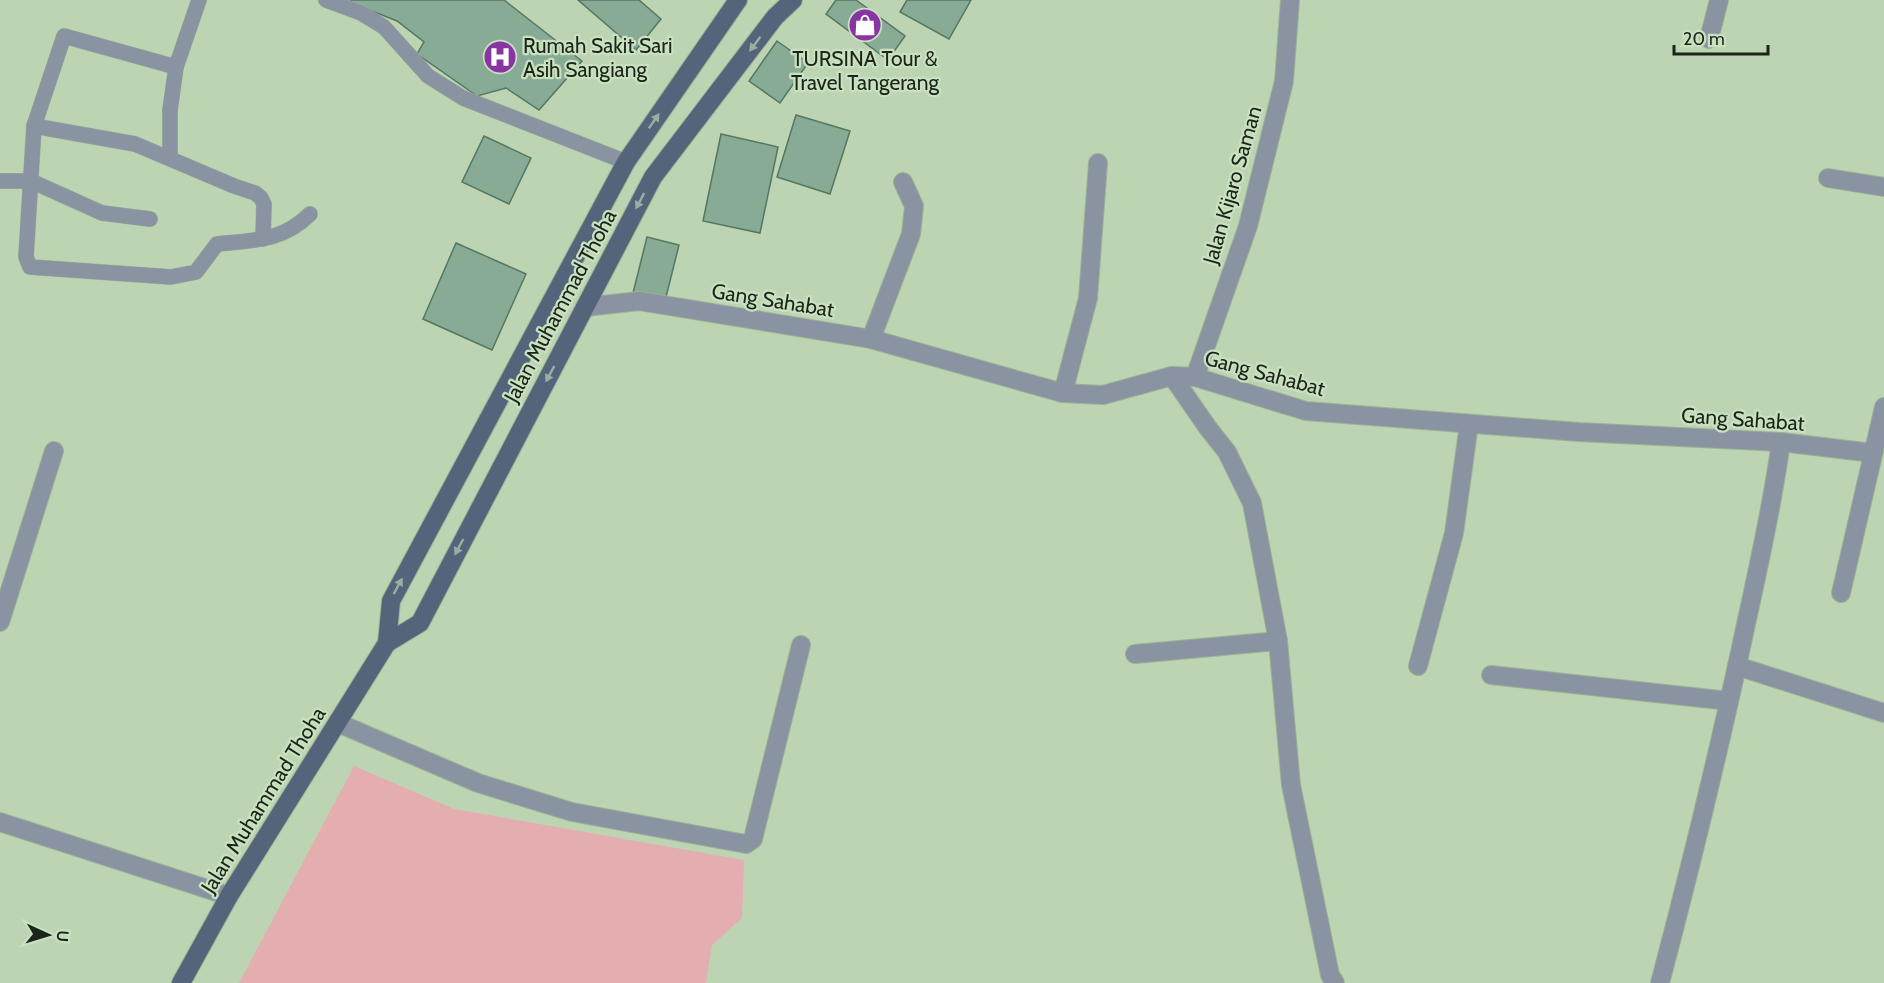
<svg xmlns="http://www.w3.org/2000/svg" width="1884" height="983" viewBox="0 0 1884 983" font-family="Cabin,sans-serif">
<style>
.green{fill:#e4adaf}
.building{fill:#88ab95;stroke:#557762;stroke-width:1.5}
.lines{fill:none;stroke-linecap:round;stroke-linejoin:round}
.lane-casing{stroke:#9db194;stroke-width:16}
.street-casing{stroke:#9db194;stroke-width:20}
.primary-casing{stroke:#9db194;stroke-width:20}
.lane{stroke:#8993a1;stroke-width:15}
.street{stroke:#8993a1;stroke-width:18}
.primary{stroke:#53647b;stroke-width:18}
.oneway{fill:#9aafa4}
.labels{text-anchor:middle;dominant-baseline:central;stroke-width:4.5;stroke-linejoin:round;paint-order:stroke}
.poi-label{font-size:21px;fill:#1c2519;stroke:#c9e1c0;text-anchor:start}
.street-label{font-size:21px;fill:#1c2519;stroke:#c9e1c0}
</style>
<rect width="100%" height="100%" fill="#bdd4b3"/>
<polygon class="green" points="354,766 454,809 744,860 742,918 712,945 706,983 239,983"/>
<g class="building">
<polygon points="344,0 504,0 582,61 539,110 506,88 477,96 417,54 424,42 397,21"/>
<polygon points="578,0 639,0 661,19 636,50"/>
<polygon points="836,0 856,0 905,36 888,60 826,14"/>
<polygon points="907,0 971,0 949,39 900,12"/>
<polygon points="777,41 808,63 780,103 749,81"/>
<polygon points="796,115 850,131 830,194 777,177"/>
<polygon points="721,134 778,147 760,233 703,221"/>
<polygon points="484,136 531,158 509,204 462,182"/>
<polygon points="647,237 679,245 665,301 633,293"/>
<polygon points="456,243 526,274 492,350 423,319"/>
</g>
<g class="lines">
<defs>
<g id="lane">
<path d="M199,0L176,67L64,36L34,126L26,257L30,267L171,277L196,272L217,244C253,240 282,242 310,214"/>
<polyline points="326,0 361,13 384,27 428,76 463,98 626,162"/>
<polyline points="34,126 135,144 234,186 255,193 261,198 264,204 263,239"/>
<polyline points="170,157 170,110 176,67"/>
<polyline points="0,181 31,181 102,213 150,219"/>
</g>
<g id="street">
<polyline points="1709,39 1719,0"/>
<polyline points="1828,178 1884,187"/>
<polyline points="585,307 639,301 871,339 1063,393 1103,395 1172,376 1195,377 1306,411 1579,432 1781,442 1873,453"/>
<polyline points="871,339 911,234 914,206 903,182"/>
<polyline points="1172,376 1208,428 1227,452 1252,503 1278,641 1291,785 1330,975 1335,983"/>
<polyline points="1195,377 1248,226 1284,81 1290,0"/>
<polyline points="1063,393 1088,298 1098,163"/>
<polyline points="1841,593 1884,407"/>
<polyline points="0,622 54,451"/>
<polyline points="1135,654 1278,641"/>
<polyline points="1418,666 1454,533 1469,424"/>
<polyline points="1737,666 1884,713"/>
<polyline points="1491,675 1729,701"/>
<polyline points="338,723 478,783 572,812 746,844 753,839 801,645"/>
<polyline points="0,822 229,896"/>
<path d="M1660,983C1689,873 1716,763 1740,652C1755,582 1771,513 1781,442"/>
</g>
<g id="primary">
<polyline points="387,643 420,623 653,177 775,17 793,0"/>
<polyline points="181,983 229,896 387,643 391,601 626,162 738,0"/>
</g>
</defs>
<use href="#lane" class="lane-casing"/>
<use href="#street" class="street-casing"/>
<use href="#primary" class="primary-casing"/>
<use href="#lane" class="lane"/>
<use href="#street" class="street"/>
<use href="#primary" class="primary"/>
</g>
<defs><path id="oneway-solid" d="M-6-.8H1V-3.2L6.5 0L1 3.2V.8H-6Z" transform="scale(1.5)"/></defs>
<g class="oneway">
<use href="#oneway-solid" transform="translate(755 44) rotate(127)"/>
<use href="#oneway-solid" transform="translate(654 121) rotate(-55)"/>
<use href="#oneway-solid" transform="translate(640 201) rotate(118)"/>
<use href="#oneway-solid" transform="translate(550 374) rotate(118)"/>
<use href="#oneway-solid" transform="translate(459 547) rotate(118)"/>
<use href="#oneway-solid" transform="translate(398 586) rotate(-62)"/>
</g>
<defs>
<symbol id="shop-disc" viewBox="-11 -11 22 22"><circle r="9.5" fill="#8834a2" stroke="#c9e1c0"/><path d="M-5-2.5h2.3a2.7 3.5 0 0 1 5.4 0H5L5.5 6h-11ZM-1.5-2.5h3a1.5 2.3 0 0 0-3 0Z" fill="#fff"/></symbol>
<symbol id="hospital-disc" viewBox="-11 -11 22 22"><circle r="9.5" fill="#8834a2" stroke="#c9e1c0"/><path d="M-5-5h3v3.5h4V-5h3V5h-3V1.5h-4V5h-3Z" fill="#fff"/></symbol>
</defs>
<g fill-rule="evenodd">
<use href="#shop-disc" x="846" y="6" width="38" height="38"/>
<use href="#hospital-disc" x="481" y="38" width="38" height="38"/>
</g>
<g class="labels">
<g class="poi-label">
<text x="523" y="45">Rumah Sakit Sari<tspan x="523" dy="24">Asih Sangiang</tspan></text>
<text x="865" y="58" text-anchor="middle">TURSINA Tour &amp;<tspan x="865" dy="24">Travel Tangerang</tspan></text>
</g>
<g class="street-label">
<text transform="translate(1232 185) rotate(-74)">Jalan Kijaro Saman</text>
<text transform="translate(773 300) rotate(9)">Gang Sahabat</text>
<text transform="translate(560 306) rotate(-62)">Jalan Muhammad Thoha</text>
<text transform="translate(1265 373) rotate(15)">Gang Sahabat</text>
<text transform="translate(1743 419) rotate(4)">Gang Sahabat</text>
<text transform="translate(263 800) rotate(-58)">Jalan Muhammad Thoha</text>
</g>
</g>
<g transform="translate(48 935) rotate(94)" stroke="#c9e1c0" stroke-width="4.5" paint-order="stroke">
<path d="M0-4.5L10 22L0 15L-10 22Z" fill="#1c2519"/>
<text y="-9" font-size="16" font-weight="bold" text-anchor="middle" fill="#1c2519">U</text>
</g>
<path d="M1674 45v9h94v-9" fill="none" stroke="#1c2519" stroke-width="3"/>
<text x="1683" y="45" font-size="18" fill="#1c2519" stroke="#c9e1c0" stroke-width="4.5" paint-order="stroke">20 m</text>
</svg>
